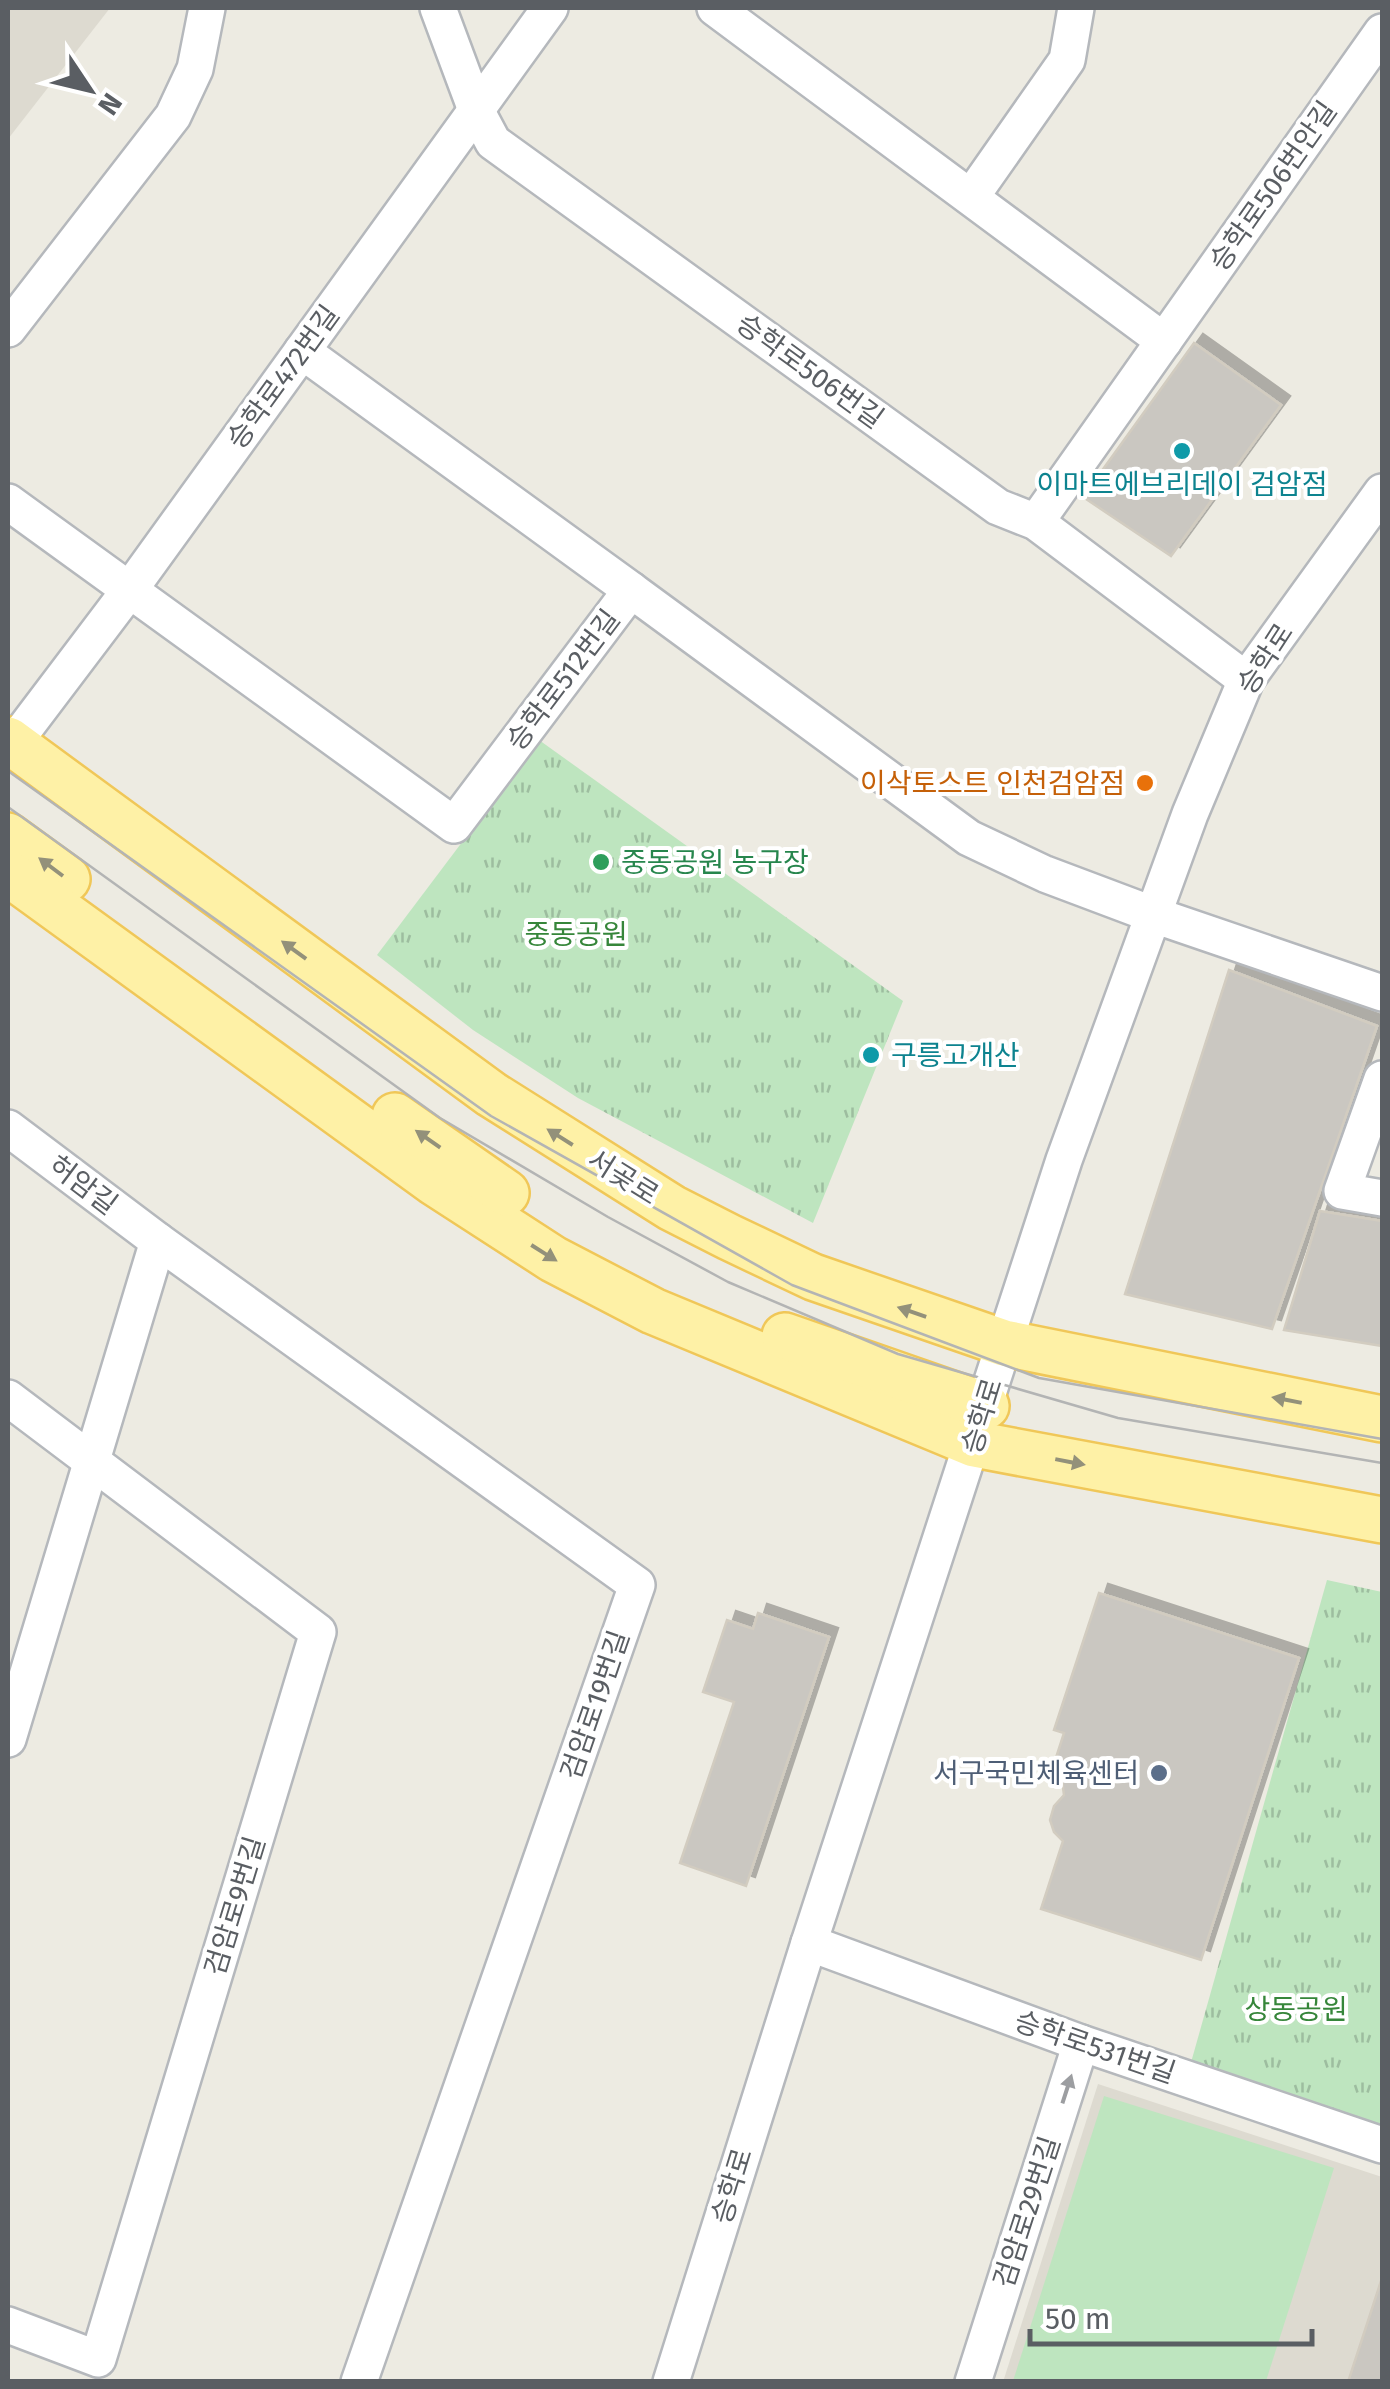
<svg xmlns="http://www.w3.org/2000/svg" width="1390" height="2389" viewBox="0 0 1390 2389" font-family="'Fira Sans','Noto Sans KR',sans-serif">
<style>
.education{fill:#dddad0}
.green{fill:#bee5bf}
.park{fill:url(#park-tufts)}
.building{fill:#cac7c1;stroke:#d2ccc0;stroke-width:2.5;filter:url(#shadow)}
.lines{fill:none;stroke-linecap:round;stroke-linejoin:round}
.minor-casing{stroke:#b5b8bc;stroke-width:40}
.major-casing{stroke:#f0c758;stroke-width:50}
.minor{stroke:#fff;stroke-width:35}
.major{stroke:#fef1a6;stroke-width:45}
.tram{stroke:#b3b4b4;stroke-width:2.5}
.oneway{fill:#93917a}
.oneway2{fill:#9c9ea1}
.culture-dot{fill:#0f9aa8;stroke:#fff;stroke-width:4}
.food-dot{fill:#e8710a;stroke:#fff;stroke-width:4}
.leisure-dot{fill:#2e9e5b;stroke:#fff;stroke-width:4}
.service-dot{fill:#5c6f8a;stroke:#fff;stroke-width:4}
.labels{text-anchor:middle;dominant-baseline:central;stroke-width:8;stroke-linejoin:round;paint-order:stroke}
.street-label{font-size:28px;fill:#5a5e63;stroke:#fff}
.culture-label{font-size:28px;fill:#0d838f;stroke:#fff}
.food-label{font-size:28px;fill:#c56008;stroke:#fff;text-anchor:end}
.leisure-label{font-size:28px;fill:#27864d;stroke:#fff;text-anchor:start}
.park-label{font-size:28px;fill:#36863a;stroke:#fff}
.service-label{font-size:28px;fill:#4e5e75;stroke:#fff;text-anchor:end}
</style>
<defs>
<pattern id="park-tufts" width="24" height="20" patternUnits="userSpaceOnUse" patternTransform="scale(2.5)"><rect width="24" height="20" fill="#bee5bf"/><path d="M3 7l-1-3M5 7V3M7 7l1-3M15 17l-1-3M17 17v-4M19 17l1-3" fill="none" stroke="#9dbd9f"/></pattern>
<filter id="shadow"><feDropShadow dx="9" dy="-9" stdDeviation="0" flood-color="#0004"/></filter>
</defs>
<rect width="100%" height="100%" fill="#edebe2"/>
<g class="education">
<polygon points="8,8 110,8 8,139"/>
<polygon points="1098,2084 1382,2177 1382,2381 1003,2382"/>
</g>
<polygon class="green" points="1104,2096 1334,2168 1266,2381 1013,2381"/>
<g class="park">
<polygon points="539,740 903,1001 813,1223 578,1098 473,1030 377,955"/>
<polygon points="1327,1580 1382,1592 1382,2131 1190,2066"/>
</g>
<g class="building">
<polygon points="1194,343 1281,405 1171,556 1083,497"/>
<polygon points="1229,970 1377,1026 1272,1329 1125,1294"/>
<polygon points="1320,1211 1382,1221 1382,1346 1284,1330"/>
<polygon points="1099,1593 1299,1658 1201,1960 1041,1909 1063,1841 1054,1832 1050,1820 1054,1806 1064,1795 1062,1780 1053,1767 1064,1733 1054,1730"/>
<polygon points="758,1613 829,1637 746,1886 680,1863 734,1702 703,1692 727,1620 753,1629"/>
<polygon points="1382,2278 1382,2382 1348,2382"/>
</g>
<g class="lines">
<defs>
<g id="minor">
<polyline points="438,8 476,110 493,142 998,507 1036,522 1246,680"/>
<polyline points="715,8 1164,341"/>
<polyline points="971,197 1067,60 1076,8"/>
<polyline points="8,329 173,116 195,69 207,8"/>
<polyline points="302,351 631,590"/>
<polyline points="8,502 454,825 631,590 969,838 1045,874 1154,915 1382,993"/>
<polyline points="1036,522 1382,32"/>
<polyline points="13,744 128,592 550,8"/>
<polyline points="1382,1079 1342,1191 1382,1198"/>
<polyline points="8,1128 158,1241 637,1585 359,2382"/>
<polyline points="8,1398 318,1632 98,2359 8,2325"/>
<polyline points="8,1739 158,1241"/>
<polyline points="809,1943 1081,2043 1382,2145"/>
<polyline points="671,2382 809,1943 1064,1160 1190,814 1246,680 1382,492"/>
<polyline points="973,2382 1081,2043"/>
</g>
<g id="major">
<polyline points="8,740 491,1094 672,1208 729,1237 813,1277 1004,1343 1382,1419"/>
<polyline points="8,836 67,879"/>
<polyline points="8,873 434,1182 553,1259 653,1311 974,1444 1382,1520"/>
<polyline points="395,1116 506,1193"/>
<polyline points="785,1336 986,1406"/>
</g>
</defs>
<use href="#minor" class="minor-casing"/>
<use href="#major" class="major-casing"/>
<use href="#minor" class="minor"/>
<use href="#major" class="major"/>
<g class="tram">
<polyline points="8,771 491,1116 792,1285 1039,1378 1382,1439"/>
<polyline points="8,807 440,1118 608,1217 728,1282 898,1354 1118,1418 1382,1463"/>
</g>
</g>
<defs><path id="oneway-solid" d="M-6-.8H1V-3.2L6.5 0L1 3.2V.8H-6Z" transform="scale(2.5)"/></defs>
<g class="oneway">
<use href="#oneway-solid" transform="translate(51 867) rotate(-143)"/>
<use href="#oneway-solid" transform="translate(294 950) rotate(-144)"/>
<use href="#oneway-solid" transform="translate(560 1137) rotate(-148)"/>
<use href="#oneway-solid" transform="translate(428 1139) rotate(-145)"/>
<use href="#oneway-solid" transform="translate(544 1253) rotate(32)"/>
<use href="#oneway-solid" transform="translate(912 1312) rotate(-161)"/>
<use href="#oneway-solid" transform="translate(1287 1400) rotate(-169)"/>
<use href="#oneway-solid" transform="translate(1070 1462) rotate(11)"/>
</g>
<use class="oneway2" href="#oneway-solid" transform="translate(1067 2089) rotate(-72)"/>
<g class="culture-dot">
<circle cx="1182" cy="451" r="10"/>
<circle cx="871" cy="1055" r="10"/>
</g>
<circle class="food-dot" cx="1145" cy="783" r="10"/>
<circle class="leisure-dot" cx="601" cy="862" r="10"/>
<circle class="service-dot" cx="1159" cy="1773" r="10"/>
<g class="labels">
<g class="street-label">
<text transform="translate(1273 186) rotate(-55)">승학로506번안길</text>
<text transform="translate(810 371) rotate(36)">승학로506번길</text>
<text transform="translate(283 377) rotate(-54)">승학로472번길</text>
<text transform="translate(1265 659) rotate(-57)">승학로</text>
<text transform="translate(563 680) rotate(-53)">승학로512번길</text>
<text transform="translate(623 1177) rotate(32)">서곶로</text>
<text transform="translate(83 1185) rotate(37)">허암길</text>
<text transform="translate(982 1416) rotate(-73)">승학로</text>
<text transform="translate(595 1705) rotate(-71)">검암로19번길</text>
<text transform="translate(235 1906) rotate(-73)">검암로9번길</text>
<text transform="translate(1095 2047) rotate(19)">승학로531번길</text>
<text transform="translate(732 2186) rotate(-73)">승학로</text>
<text transform="translate(1027 2212) rotate(-72)">검암로29번길</text>
</g>
<g class="culture-label">
<text x="1182" y="484">이마트에브리데이 검암점</text>
<text x="891" y="1055" text-anchor="start">구릉고개산</text>
</g>
<g class="food-label">
<text x="1125" y="783">이삭토스트 인천검암점</text>
</g>
<g class="leisure-label">
<text x="621" y="862">중동공원 농구장</text>
</g>
<g class="park-label">
<text x="576" y="934">중동공원</text>
<text x="1296" y="2009">상동공원</text>
</g>
<g class="service-label">
<text x="1139" y="1773">서구국민체육센터</text>
</g>
</g>
<rect width="1390" height="2389" fill="none" stroke="#5a5e63" stroke-width="20"/>
<g transform="translate(90 90) rotate(125)" stroke="#ffffff" stroke-width="8" paint-order="stroke">
<path d="M0-8L18 38L0 25L-18 38Z" fill="#5a5e63"/>
<text y="-15" font-size="28" font-weight="bold" text-anchor="middle" fill="#5a5e63">N</text>
</g>
<path d="M1030 2329v15h282v-15" fill="none" stroke="#5a5e63" stroke-width="5"/>
<text x="1045" y="2329" font-size="30" fill="#5a5e63" stroke="#ffffff" stroke-width="8" paint-order="stroke">50 m</text>
</svg>
